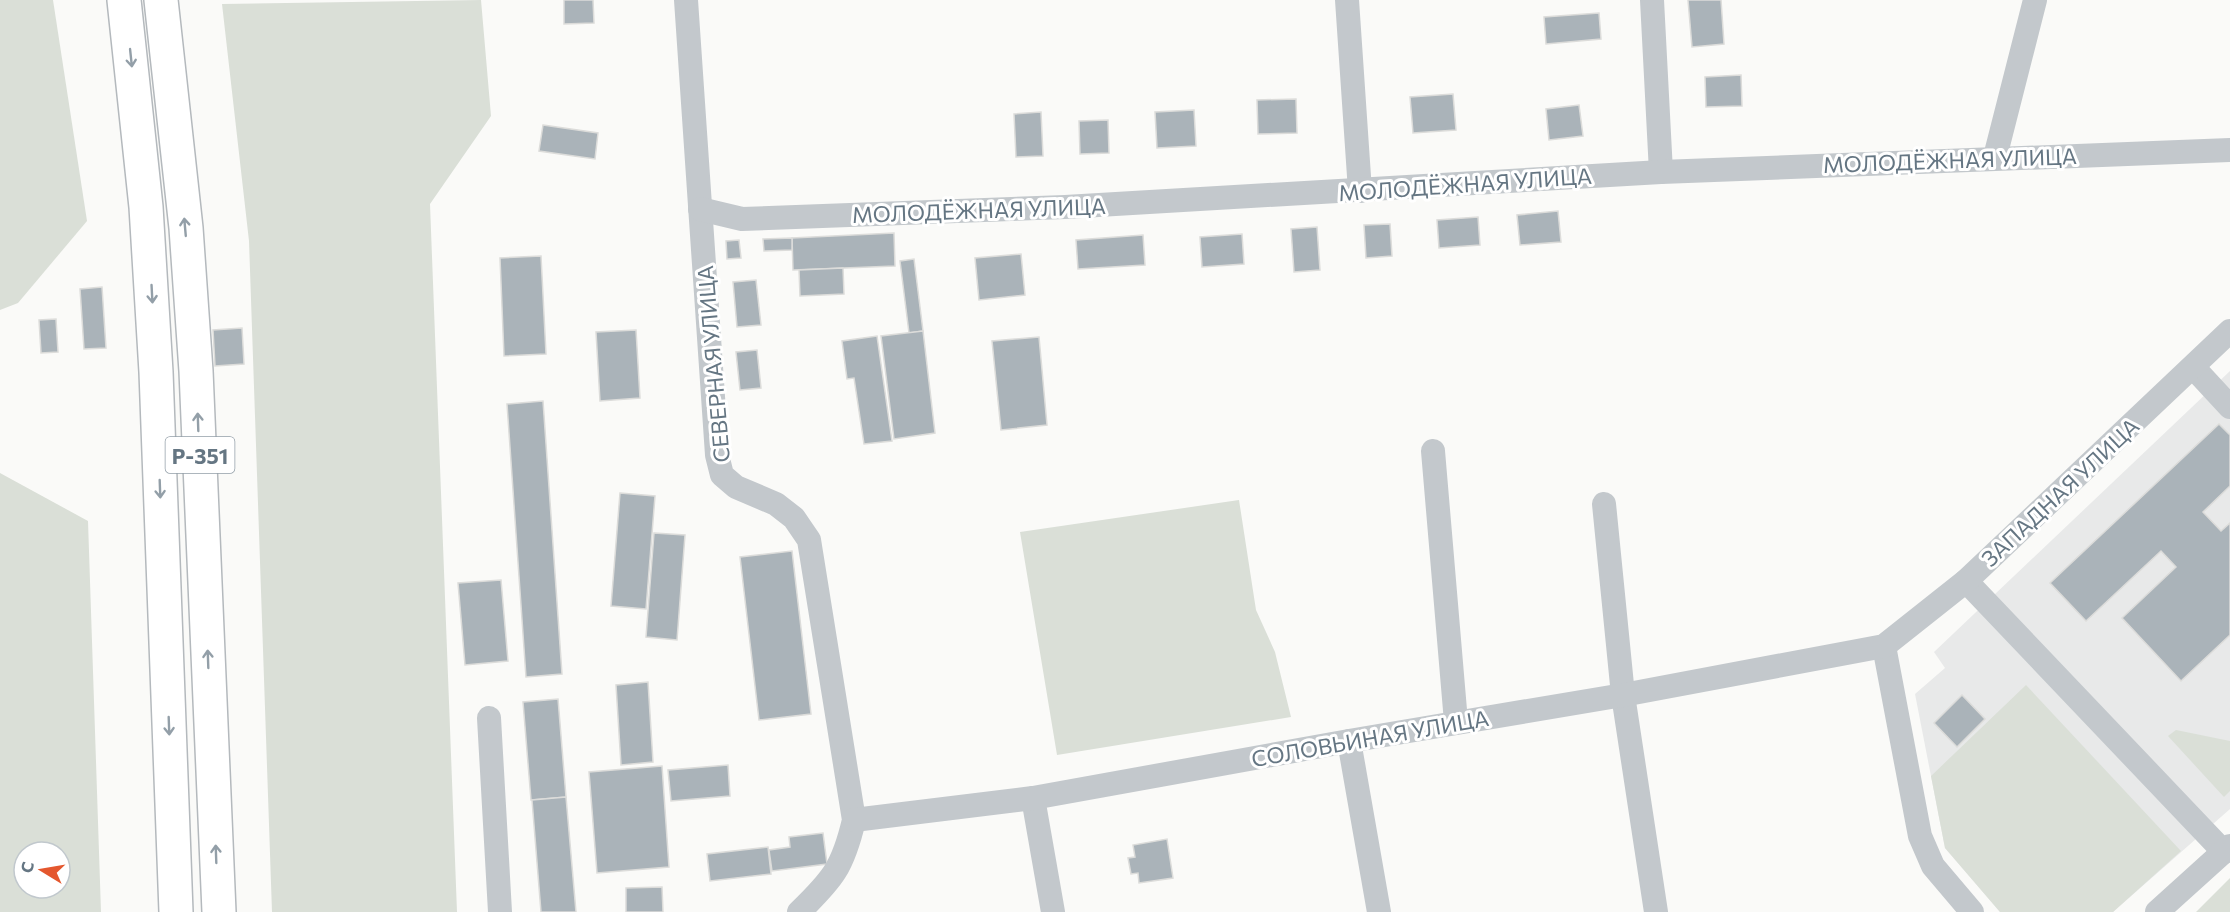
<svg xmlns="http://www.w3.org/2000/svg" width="2230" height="912" viewBox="0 0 2230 912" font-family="Commissioner,sans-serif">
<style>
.built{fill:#e8e9e9}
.green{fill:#dadfd7;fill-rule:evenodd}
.building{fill:#aab3b9;stroke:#dcdcda;stroke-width:1.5}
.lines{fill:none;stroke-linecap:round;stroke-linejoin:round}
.highway-casing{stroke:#b4b9bd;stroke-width:36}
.minor{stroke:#c3c8cc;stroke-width:24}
.highway{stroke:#fff;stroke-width:33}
.oneway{stroke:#939fa8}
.labels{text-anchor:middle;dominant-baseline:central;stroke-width:6;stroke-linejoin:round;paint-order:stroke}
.shield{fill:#fff;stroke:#939fa8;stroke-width:1.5}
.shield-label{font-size:21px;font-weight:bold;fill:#657683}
.street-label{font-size:22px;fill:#657683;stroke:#fff}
</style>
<rect width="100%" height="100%" fill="#fafaf8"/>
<polygon class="built" points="2230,371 2230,809 2113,912 2000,912 1945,848 1915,694 1945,668 1934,652"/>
<g class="green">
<polygon points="0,0 53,0 87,221 18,303 0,310"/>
<polygon points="481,0 491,116 430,204 457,912 272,912 249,241 222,4"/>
<path d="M0,473L88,521L101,912H0ZM24,852H60V888H24Z"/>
<polygon points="1239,500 1256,610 1275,652 1291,717 1057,755 1020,532"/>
<polygon points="2026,685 2181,851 2113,912 2000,912 1945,848 1931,776"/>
<polygon points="2176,730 2230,741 2230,791 2224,797 2168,736"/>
<polygon points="2230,878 2230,912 2196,912"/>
</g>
<g class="building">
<polygon points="564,0 593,0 594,23 564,24"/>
<polygon points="1688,0 1721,0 1724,44 1692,47"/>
<polygon points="1599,13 1601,39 1546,44 1544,17"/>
<polygon points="1741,75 1742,106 1706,107 1705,77"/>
<polygon points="1453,94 1456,130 1413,133 1410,97"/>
<polygon points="1296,99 1297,133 1258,134 1257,100"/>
<polygon points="1579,105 1583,136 1549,140 1546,109"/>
<polygon points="1194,110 1196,146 1157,148 1155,112"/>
<polygon points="1041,112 1043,156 1016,157 1014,114"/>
<polygon points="1108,120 1109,153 1080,154 1079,121"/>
<polygon points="543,125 598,133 595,159 539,151"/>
<polygon points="1558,211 1561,242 1520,245 1517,215"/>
<polygon points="1478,217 1480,245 1439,248 1437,220"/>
<polygon points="1390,224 1392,256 1366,258 1364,225"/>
<polygon points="1317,227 1320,270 1294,272 1291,229"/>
<polygon points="894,233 895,266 793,270 792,238"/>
<polygon points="1242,234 1244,264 1202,267 1200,237"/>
<polygon points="1143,235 1145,265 1078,269 1076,240"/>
<polygon points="792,238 792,250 764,251 763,239"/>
<polygon points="739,240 741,258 727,259 726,241"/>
<polygon points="1021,254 1025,295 979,300 975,258"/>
<polygon points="541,256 546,354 504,356 500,258"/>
<polygon points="914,259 923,331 909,333 900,261"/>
<polygon points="843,268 844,294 800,296 799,270"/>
<polygon points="756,280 761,325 737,327 733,282"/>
<polygon points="102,287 106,348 84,349 80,289"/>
<polygon points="56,319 58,352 41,353 39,320"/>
<polygon points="242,328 244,364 215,366 213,330"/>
<polygon points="636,330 640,398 600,401 596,332"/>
<polygon points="923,331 935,433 894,439 881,336"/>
<polygon points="877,336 892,441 864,444 854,378 847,379 842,341"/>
<polygon points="1039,337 1047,425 1001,430 992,341"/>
<polygon points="757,350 761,388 740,390 736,352"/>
<polygon points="543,401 562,674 526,677 507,404"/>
<polygon points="2219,424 2230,435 2230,486 2203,512 2221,531 2230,523 2230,635 2181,681 2122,618 2176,567 2161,551 2086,621 2050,583"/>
<polygon points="620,493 655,496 646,609 611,606"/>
<polygon points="654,533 685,535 677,640 646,637"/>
<polygon points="792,551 811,714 759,720 740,557"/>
<polygon points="501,580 508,661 465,665 458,583"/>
<polygon points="648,682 653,762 621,765 616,685"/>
<polygon points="1962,695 1985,719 1957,747 1934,723"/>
<polygon points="558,699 566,797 531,800 523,702"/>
<polygon points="728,765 730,796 671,801 668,770"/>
<polygon points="662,766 669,867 597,873 589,772"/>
<polygon points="566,797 576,912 541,912 532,800"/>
<polygon points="823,833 827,864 772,871 769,850 790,847 789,837"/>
<polygon points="1167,839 1173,878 1139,883 1138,873 1131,874 1128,858 1135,857 1133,845"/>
<polygon points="768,847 771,874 710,881 707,854"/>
<polygon points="662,887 663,912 626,912 626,888"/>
</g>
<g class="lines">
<defs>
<g id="highway">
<polyline points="124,0 146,207 156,372 176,912"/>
<polyline points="161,0 186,228 196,371 219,912"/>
</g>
</defs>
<use href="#highway" class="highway-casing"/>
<g class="minor">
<path d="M686,0L717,455L722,475L736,487L776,504L794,518L809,540L854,820C843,867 833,879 799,912"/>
<polyline points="1347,0 1360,191"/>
<polyline points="1652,0 1661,172"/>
<polyline points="1995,157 2035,0"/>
<polyline points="700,209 742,219 1065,207 1661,172 2230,150"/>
<polyline points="2193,367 2230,407"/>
<polyline points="1433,451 1456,722"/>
<polyline points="1604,504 1623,695 1656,912"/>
<polyline points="1966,581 2224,852"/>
<polyline points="1884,646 1920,836 1933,866 1972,912"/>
<polyline points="489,718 500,912"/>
<polyline points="1349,741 1379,912"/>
<polyline points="1033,798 1053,912"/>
<polyline points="854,820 1033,798 1349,741 1623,695 1884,646 1966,581 2230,331"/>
<polyline points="2157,912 2230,846"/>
</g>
<use href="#highway" class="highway"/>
</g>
<defs><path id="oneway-shaft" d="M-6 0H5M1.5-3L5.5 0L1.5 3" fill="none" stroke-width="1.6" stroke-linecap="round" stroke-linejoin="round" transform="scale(1.5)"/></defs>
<g class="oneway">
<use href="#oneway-shaft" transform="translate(131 58) rotate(84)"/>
<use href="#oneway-shaft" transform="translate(185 227) rotate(-95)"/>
<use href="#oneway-shaft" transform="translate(152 294) rotate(87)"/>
<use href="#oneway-shaft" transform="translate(198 422) rotate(-92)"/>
<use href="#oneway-shaft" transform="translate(160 489) rotate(88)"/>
<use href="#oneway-shaft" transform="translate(208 659) rotate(-92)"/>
<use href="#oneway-shaft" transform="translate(169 726) rotate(88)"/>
<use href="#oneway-shaft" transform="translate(216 854) rotate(-92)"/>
</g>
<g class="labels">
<rect class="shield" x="165.5" y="437" width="69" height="36" rx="4.5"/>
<g class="shield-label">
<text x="200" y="455">Р-351</text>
</g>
<g class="street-label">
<text transform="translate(1950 160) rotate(-2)">МОЛОДЁЖНАЯ УЛИЦА</text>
<text transform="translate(1465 184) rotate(-4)">МОЛОДЁЖНАЯ УЛИЦА</text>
<text transform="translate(979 210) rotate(-2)">МОЛОДЁЖНАЯ УЛИЦА</text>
<text transform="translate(713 364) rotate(-95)">СЕВЕРНАЯ УЛИЦА</text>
<text transform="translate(2060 492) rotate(-43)">ЗАПАДНАЯ УЛИЦА</text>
<text transform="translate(1370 738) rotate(-10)">СОЛОВЬИНАЯ УЛИЦА</text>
</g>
</g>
<g transform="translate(42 870) rotate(281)"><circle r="28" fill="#ffffff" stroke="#c1c8cd" stroke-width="1.5"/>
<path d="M0-4.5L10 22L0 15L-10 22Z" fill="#e4572e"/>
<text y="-9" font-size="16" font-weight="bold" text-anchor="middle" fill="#657683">С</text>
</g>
</svg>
